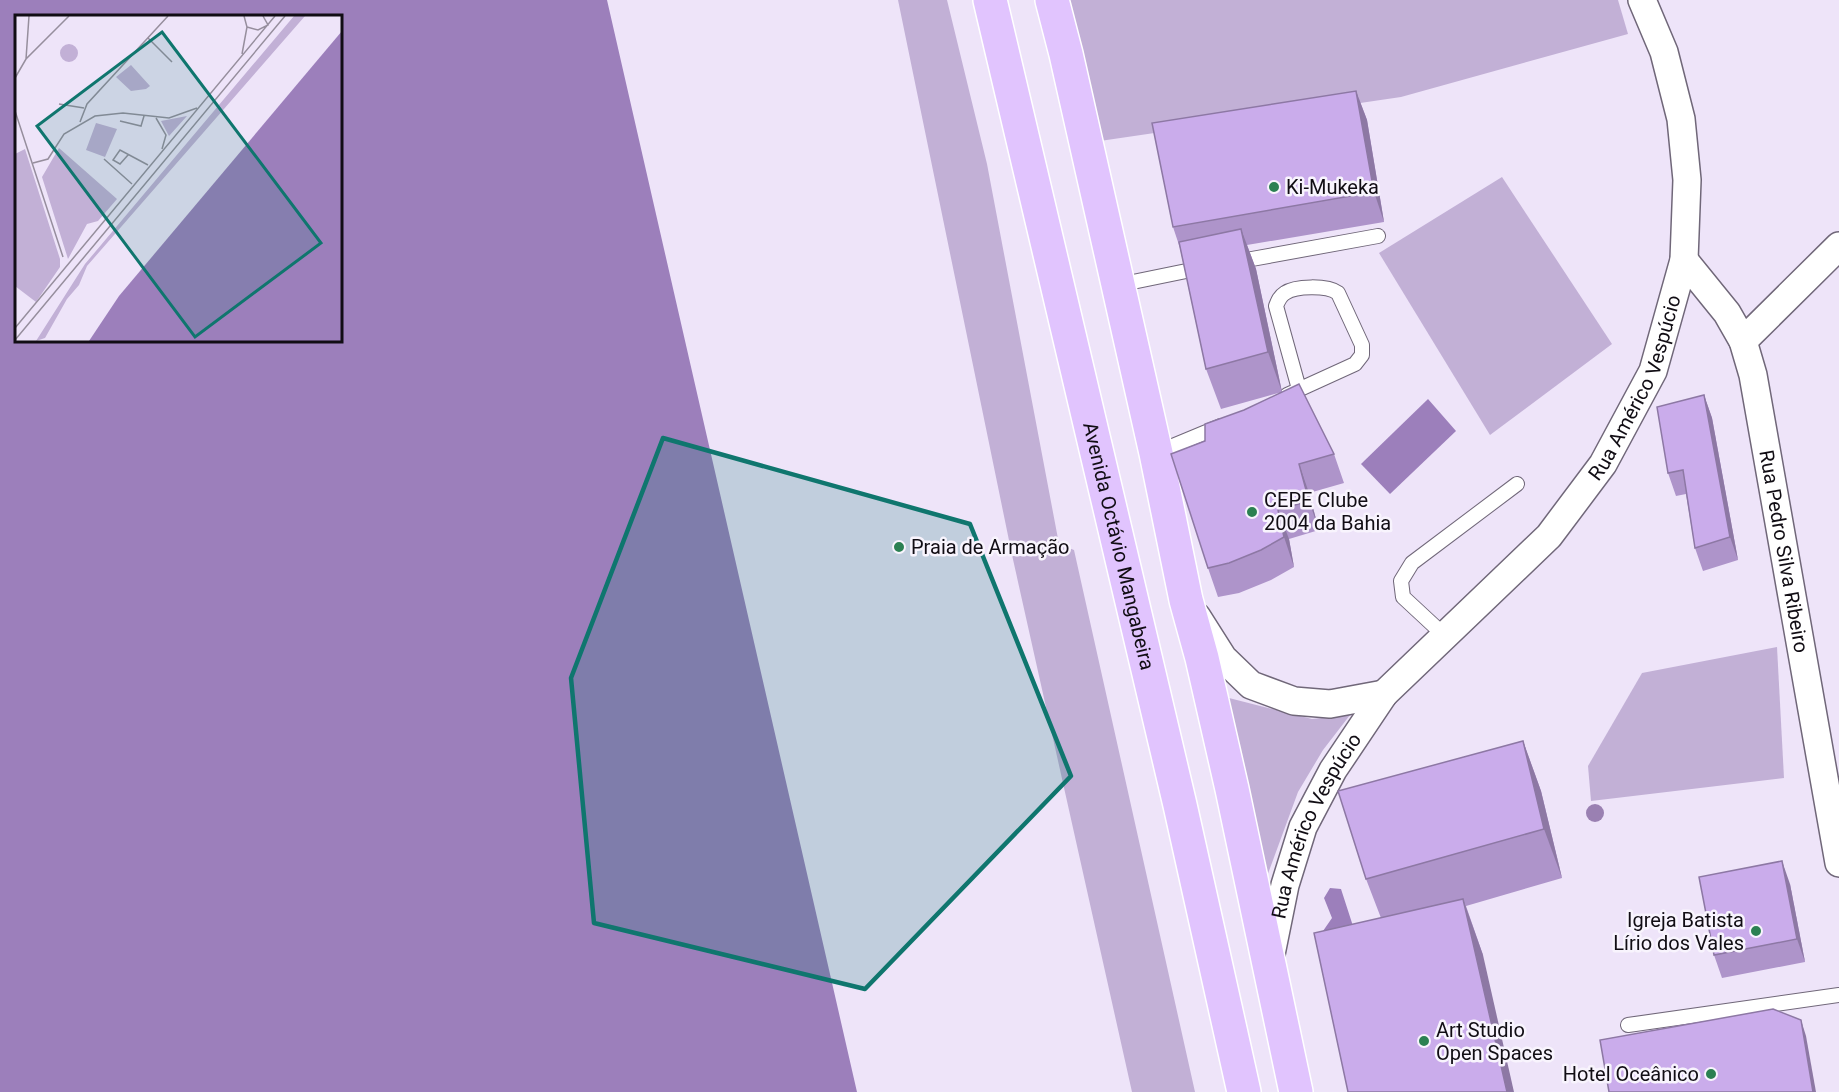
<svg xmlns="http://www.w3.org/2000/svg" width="1839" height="1092" viewBox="0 0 1839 1092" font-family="Roboto,sans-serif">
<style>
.green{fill:#c2b0d6}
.water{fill:#9c7fbb;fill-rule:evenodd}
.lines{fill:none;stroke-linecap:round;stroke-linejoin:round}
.service-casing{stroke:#706779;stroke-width:16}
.minor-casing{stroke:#706779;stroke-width:30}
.primary-casing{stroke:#fff;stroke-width:36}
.service{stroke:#fff;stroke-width:14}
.minor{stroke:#fff;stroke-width:27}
.primary{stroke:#e1c4fe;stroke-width:33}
.tree{fill:#9a80b2}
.wall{fill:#ae94ca}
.shaded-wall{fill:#8d78a4}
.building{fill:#caaceb;stroke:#8d78a4;stroke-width:1.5}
.marked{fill:#0f766e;fill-opacity:0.2;stroke:#0f766e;stroke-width:4.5;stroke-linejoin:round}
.poi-dot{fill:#2b8052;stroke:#f8f4fd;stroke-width:2}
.labels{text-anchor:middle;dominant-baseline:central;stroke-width:5;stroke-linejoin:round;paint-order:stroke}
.poi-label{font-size:20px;fill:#110d14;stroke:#f8f4fd;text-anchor:start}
.street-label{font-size:20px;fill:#110d14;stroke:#f8f4fd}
.inset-road{fill:none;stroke:#968e9d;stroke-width:1.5}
.view{fill:#0f766e;fill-opacity:0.15;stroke:#0f766e;stroke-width:3}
.inset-edge{fill:none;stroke:#110d14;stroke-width:3}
</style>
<rect width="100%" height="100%" fill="#eee4f9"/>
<g class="green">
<polygon points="898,0 947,0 987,164 1059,544 1074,550 1195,1092 1132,1092 1012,555"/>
<polygon points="1068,0 1618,0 1628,34 1401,97 1100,141"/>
<polygon points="1502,177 1612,344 1490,435 1379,253"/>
<polygon points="1777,647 1784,778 1591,801 1588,766 1642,673"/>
<polygon points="1229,698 1312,719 1350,715 1323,750 1298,792 1266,879"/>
</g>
<g class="water">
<path d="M0,0H607L857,1092H0ZM16,16H340V340H16Z"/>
<polygon points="1428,399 1456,431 1390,494 1361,464"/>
<polygon points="1330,888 1341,889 1363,957 1318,942 1323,931 1332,918 1324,898"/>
</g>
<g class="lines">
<defs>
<g id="service">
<polyline points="1235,262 1378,236"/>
<polyline points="1118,285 1201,268"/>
<path d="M1287,395L1355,364L1362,355V345L1338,293C1327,285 1295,286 1285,293C1280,296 1278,301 1276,306L1299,389"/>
<polyline points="1156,453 1221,426"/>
<polyline points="1445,636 1403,597 1401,581 1412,563 1517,484"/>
<polyline points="1628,1025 1839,995"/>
</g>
<g id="minor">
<path id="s1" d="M1684,260L1727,313L1743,341L1753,375L1839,863"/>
<polyline points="1743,341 1839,246"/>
<polyline points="1197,617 1223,658 1251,685 1294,701 1330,704 1384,694"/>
<path id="s2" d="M1270,959L1285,885L1303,827L1333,770L1384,694L1549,536L1603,464L1653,371L1684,260L1687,180L1681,119L1664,52L1642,0"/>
</g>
<g id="primary">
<path id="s3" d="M990,0L1180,805L1244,1092"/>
<polyline points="1052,0 1066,54 1156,453 1186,600 1202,658 1232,789 1296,1092"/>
</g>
</defs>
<use href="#service" class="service-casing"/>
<use href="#minor" class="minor-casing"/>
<use href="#primary" class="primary-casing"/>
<use href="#service" class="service"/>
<use href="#minor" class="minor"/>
<use href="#primary" class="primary"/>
</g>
<circle class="tree" cx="1595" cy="813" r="9"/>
<g class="wall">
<polygon points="1356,91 1367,120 1384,222 1247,245 1256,269 1282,392 1221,409 1206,369 1180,248 1173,227"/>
<polygon points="1704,395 1712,418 1738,560 1703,571 1695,548 1686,494 1676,496 1668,473"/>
<polygon points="1205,441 1334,454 1344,483 1309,493 1319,530 1289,539 1294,567 1271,580 1239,593 1218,597 1208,568"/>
<polygon points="1523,741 1541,791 1562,878 1466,906 1483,955 1381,918 1366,879"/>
<polygon points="1790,884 1805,962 1722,978 1714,955"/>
</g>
<g class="shaded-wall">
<polygon points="1356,91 1367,120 1384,222 1374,192"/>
<polygon points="1241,229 1256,269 1282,392 1268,352"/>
<polygon points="1704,395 1712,418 1738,560 1730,537"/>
<polygon points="1299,464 1309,493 1319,530 1309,501"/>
<polygon points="1278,510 1289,539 1294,567 1284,537"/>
<polygon points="1523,741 1541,791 1562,878 1544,829"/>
<polygon points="1782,861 1790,884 1805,962 1797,939"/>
<polygon points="1463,899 1483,955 1514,1092 1507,1092"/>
<polygon points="1801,1020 1806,1036 1816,1092 1813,1092"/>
</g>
<g class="building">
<polygon points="1356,91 1374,192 1173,227 1152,123"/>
<polygon points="1241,229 1268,352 1206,369 1179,242"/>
<polygon points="1299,384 1334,454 1299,464 1309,501 1278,510 1284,537 1261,550 1229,563 1208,568 1171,454 1205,441 1205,424 1244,410"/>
<polygon points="1704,395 1730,537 1695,548 1683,470 1668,473 1657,407"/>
<polygon points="1523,741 1544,829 1366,879 1338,791"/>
<polygon points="1782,861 1797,939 1714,955 1699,877"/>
<polygon points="1463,899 1507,1092 1348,1092 1314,933"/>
<polygon points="1773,1009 1801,1020 1813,1092 1609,1092 1600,1040"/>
</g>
<path class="marked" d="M663,438L970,524L1071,776L865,989L594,923L571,678Z"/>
<g class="poi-dot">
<circle cx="1274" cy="187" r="6"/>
<circle cx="1252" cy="512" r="6"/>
<circle cx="899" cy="547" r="6"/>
<circle cx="1756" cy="931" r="6"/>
<circle cx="1424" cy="1041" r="6"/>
<circle cx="1711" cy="1074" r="6"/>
</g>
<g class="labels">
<g class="poi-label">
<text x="1286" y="187">Ki-Mukeka</text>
<text x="1264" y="500">CEPE Clube<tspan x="1264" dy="23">2004 da Bahia</tspan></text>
<text x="911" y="547">Praia de Armação</text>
<text x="1744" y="920" text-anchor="end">Igreja Batista<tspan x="1744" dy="23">Lírio dos Vales</tspan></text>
<text x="1436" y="1030">Art Studio<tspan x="1436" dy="23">Open Spaces</tspan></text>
<text x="1699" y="1074" text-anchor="end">Hotel Oceânico</text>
</g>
<g class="street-label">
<text stroke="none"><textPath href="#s2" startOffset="694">Rua Américo Vespúcio</textPath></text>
<text stroke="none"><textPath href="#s3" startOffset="561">Avenida Octávio Mangabeira</textPath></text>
<text stroke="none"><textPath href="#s1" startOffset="315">Rua Pedro Silva Ribeiro</textPath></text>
<text stroke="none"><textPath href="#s2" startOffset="142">Rua Américo Vespúcio</textPath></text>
</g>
</g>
<g transform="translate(15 15)">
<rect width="327" height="327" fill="#eee4f9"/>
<path d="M279,1H290L72,251L64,270L52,284L30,323L21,326L70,249ZM45 38a9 9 0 1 1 18 0a9 9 0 1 1-18 0ZM116,50L135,71L131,74L116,76L101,62ZM172,101L154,121L146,106ZM81,108L102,114L90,142L71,135ZM44,133L102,184L83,206L72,209L53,244L27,162ZM10,134L45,244V252L21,287L0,271V139Z" fill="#c2b0d6"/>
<path d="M327,16V326H74L104,281Z" fill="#9c7fbb"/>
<path class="inset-road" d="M232,12L243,15L253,10L248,1M133,23L157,47M227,39L232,12L229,1M11,44L14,1M0,63L11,44L54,1M44,89L69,93M0,96L48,242M141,103L151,120L147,134M105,106L126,111L129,101M65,107L72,89L153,1M113,140L105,149L98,145L105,135L133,150M89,144L117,169M18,148L33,144L49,119L80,101L108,98L154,103L182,93M0,313L260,1M0,325L270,1"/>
<path class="view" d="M147,17L306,228L180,322L22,111Z"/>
<rect width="327" height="327" class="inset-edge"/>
</g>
</svg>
